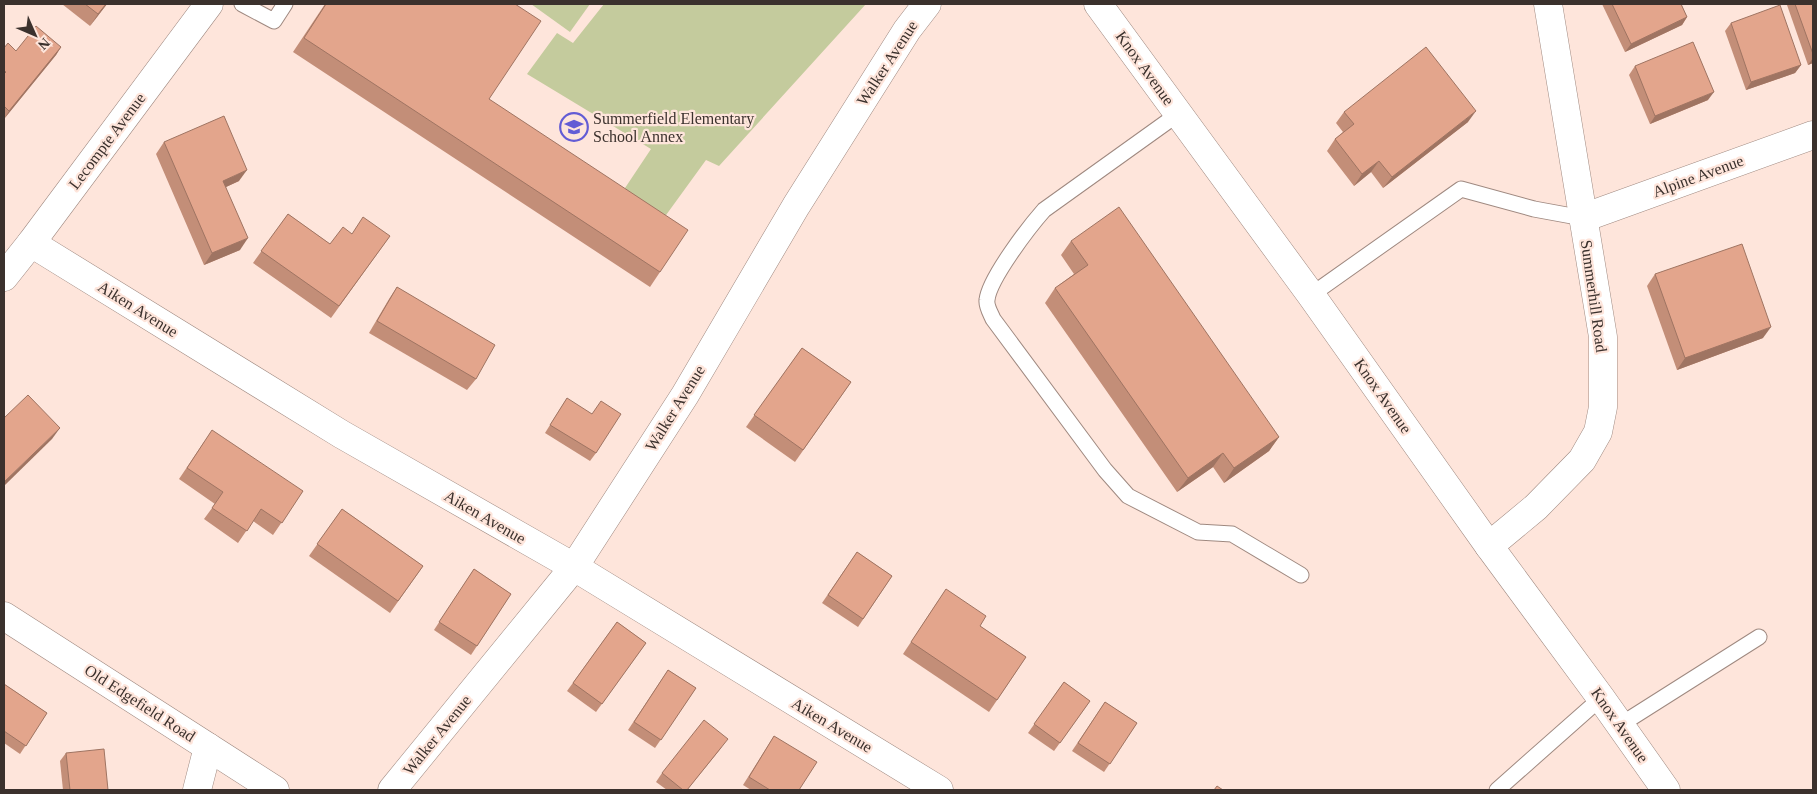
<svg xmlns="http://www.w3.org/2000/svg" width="1817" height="794" viewBox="0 0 1817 794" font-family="'Times New Roman',serif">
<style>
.green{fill:#c4cb9d}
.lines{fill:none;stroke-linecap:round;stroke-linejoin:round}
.lane-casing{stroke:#9f8980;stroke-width:17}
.street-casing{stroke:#9f8980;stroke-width:29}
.secondary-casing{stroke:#9f8980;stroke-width:29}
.primary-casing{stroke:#9f8980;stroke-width:29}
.lane{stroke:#fff;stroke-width:15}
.street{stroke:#fff;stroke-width:28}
.secondary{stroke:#fff;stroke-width:28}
.primary{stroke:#fff;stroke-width:28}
.wall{fill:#c38e78}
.shaded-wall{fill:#9f7462}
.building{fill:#e3a58c;stroke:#9f7462}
.labels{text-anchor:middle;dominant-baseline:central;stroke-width:4.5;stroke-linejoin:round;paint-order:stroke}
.street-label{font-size:16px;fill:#3b312d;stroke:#fee5db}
.poi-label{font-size:16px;fill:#3b312d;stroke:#fee5db;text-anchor:start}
</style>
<rect width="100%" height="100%" fill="#fee5db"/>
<g class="green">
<polygon points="531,4 590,4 570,32"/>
<polygon points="604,4 866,4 719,166 706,160 661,222 619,197 651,149 527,74 557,33 573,43"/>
</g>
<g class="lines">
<defs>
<g id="lane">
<polyline points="242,4 274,21 285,4"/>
<path d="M1178,114L1044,210C1029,227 989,279 987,300C986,306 991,314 993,319L1105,470L1128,496L1198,532L1232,534L1301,575"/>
<polyline points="1311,295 1461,189 1534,209 1583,218"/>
<polyline points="1620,725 1759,637"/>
<polyline points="1497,790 1601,698"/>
</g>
<g id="street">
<polyline points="1583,218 1813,135"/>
<polyline points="31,243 341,434 574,567 939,790"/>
<polyline points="1489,546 1536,507 1582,460 1598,432 1603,407 1603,337 1548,4"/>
<polyline points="197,790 208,747"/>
<polyline points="392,790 574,567 685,395 796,206 907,30 927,4"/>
</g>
<g id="secondary">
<polyline points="4,277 31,243 209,4"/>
<polyline points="4,616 275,790"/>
</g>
<polyline id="primary" points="1098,4 1311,295 1489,546 1601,698 1666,790"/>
</defs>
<use href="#lane" class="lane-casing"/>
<use href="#street" class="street-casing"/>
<use href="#secondary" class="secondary-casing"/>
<use href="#primary" class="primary-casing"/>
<use href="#lane" class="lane"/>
<use href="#street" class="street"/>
<use href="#secondary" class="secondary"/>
<use href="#primary" class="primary"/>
</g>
<g class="wall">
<polygon points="62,4 107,4 90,26"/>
<polygon points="325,4 515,4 489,99 660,272 650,287 293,52"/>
<polygon points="1602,4 1681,4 1687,17 1682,25 1625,52"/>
<polygon points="1788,4 1813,4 1813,63 1808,65 1787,5"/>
<polygon points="1731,23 1801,65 1795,73 1746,90 1725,31"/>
<polygon points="61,47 56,55 4,119 4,48 16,51"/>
<polygon points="1635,66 1708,100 1650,124 1629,75"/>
<polygon points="1344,112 1468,122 1383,188 1371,172 1354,186 1327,151 1335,139 1343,132 1336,123"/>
<polygon points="164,142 239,181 226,187 240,250 204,265 156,154"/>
<polygon points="288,214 330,244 352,234 390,236 331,318 253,263"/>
<polygon points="1071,241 1279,437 1269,451 1224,483 1213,467 1177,492 1045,303 1055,288 1074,274 1061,255"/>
<polygon points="1655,274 1763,338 1677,370 1647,286"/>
<polygon points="397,287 476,379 467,390 369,333 389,299"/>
<polygon points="802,348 851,382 795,462 746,427"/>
<polygon points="567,398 596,453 590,461 545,433"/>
<polygon points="204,442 303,491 273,535 253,521 238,543 204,519 215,504 179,479"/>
<polygon points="342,509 423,566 390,613 309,556"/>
<polygon points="857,552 892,576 858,627 822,603"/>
<polygon points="474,569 511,594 471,655 434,630"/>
<polygon points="938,601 980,626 1026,657 989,712 903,654"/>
<polygon points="617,622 646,643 596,712 567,691"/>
<polygon points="668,670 696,688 655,748 628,730"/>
<polygon points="1064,682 1090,701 1054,751 1028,733"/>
<polygon points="4,684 47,713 20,754 4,743"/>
<polygon points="1105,702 1137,723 1104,772 1072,751"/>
<polygon points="774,736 799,790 751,790 743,785"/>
<polygon points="722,747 687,790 667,790 656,782 662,773"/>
<polygon points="66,753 108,790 63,790 60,761"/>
</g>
<g class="shaded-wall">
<polygon points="106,4 107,4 90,26 98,14"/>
<polygon points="1687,17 1682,25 1625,52 1631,44"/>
<polygon points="61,47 56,55 4,119 9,111"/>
<polygon points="1813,58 1813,63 1808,65"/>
<polygon points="1801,65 1795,73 1746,90 1751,82"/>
<polygon points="1714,92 1708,100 1650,124 1655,116"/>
<polygon points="1476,111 1468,122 1383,188 1392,177"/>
<polygon points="1379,161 1371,172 1354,186 1362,174"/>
<polygon points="247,170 239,181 215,192 223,181"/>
<polygon points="248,238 240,250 204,265 212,253"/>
<polygon points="1771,327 1763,338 1677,370 1685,358"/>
<polygon points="60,428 52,439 4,486 4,482"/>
<polygon points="1279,437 1269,451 1224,483 1234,468"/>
<polygon points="1223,453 1213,467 1177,492 1188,478"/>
</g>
<g class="building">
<polygon points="85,4 106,4 98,14"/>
<polygon points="326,4 515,4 541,21 489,99 688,230 660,272 304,38"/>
<polygon points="1612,4 1681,4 1687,17 1631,44"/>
<polygon points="1795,4 1813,4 1813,54"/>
<polygon points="1780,5 1801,65 1751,82 1731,23"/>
<polygon points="36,26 61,47 9,111 4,106 4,74 6,72 4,71 4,48 8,43 16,51"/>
<polygon points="1693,42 1714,92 1655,116 1635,66"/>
<polygon points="1426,47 1476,111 1392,177 1379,161 1362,174 1335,139 1354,124 1344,112"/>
<polygon points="224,116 247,170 223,181 248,238 212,253 164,142"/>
<polygon points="1119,207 1279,437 1234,468 1223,453 1188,478 1055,288 1088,265 1071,241"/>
<polygon points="288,214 330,244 343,227 352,234 363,217 390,236 339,306 261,251"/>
<polygon points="1742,244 1771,327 1685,358 1655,274"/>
<polygon points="397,287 495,345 476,379 377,321"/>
<polygon points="802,348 851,382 803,450 754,415"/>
<polygon points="28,395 60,428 4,482 4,418"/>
<polygon points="567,398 592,414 601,401 621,414 596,453 550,425"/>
<polygon points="212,430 303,491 282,523 261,509 247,531 212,508 223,492 187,468"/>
<polygon points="342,509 423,566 398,601 317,544"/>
<polygon points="857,552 892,576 863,619 828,595"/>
<polygon points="474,569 511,594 477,646 439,622"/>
<polygon points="946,589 986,616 980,626 1026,657 997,700 911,642"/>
<polygon points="617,622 646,643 602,704 573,683"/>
<polygon points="668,670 696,688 661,740 634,722"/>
<polygon points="1064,682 1090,701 1060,743 1034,724"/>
<polygon points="4,684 47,713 26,746 4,731"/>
<polygon points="1105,702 1137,723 1110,764 1078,743"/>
<polygon points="704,720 728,739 687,790 683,790 662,773"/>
<polygon points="774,736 817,762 799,790 770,790 749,777"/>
<polygon points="104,749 108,790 70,790 66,753"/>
<polygon points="1217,786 1223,790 1214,790"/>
</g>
<defs>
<symbol id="school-ring" viewBox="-11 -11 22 22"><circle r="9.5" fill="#fee5db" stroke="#635cd5" stroke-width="1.5"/><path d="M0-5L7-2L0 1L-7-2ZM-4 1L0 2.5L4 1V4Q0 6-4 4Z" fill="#635cd5"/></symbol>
</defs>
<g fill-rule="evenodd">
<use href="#school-ring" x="558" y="111" width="32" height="32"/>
</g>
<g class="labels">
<g class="street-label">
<text transform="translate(887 63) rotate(-57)">Walker Avenue</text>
<text transform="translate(1145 68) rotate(54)">Knox Avenue</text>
<text transform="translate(107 141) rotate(-53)">Lecompte Avenue</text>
<text transform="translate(1698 176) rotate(-20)">Alpine Avenue</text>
<text transform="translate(1594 296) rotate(82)">Summerhill Road</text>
<text transform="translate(138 309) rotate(32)">Aiken Avenue</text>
<text transform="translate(1383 396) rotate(55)">Knox Avenue</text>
<text transform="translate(675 408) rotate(-58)">Walker Avenue</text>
<text transform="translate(485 517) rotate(30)">Aiken Avenue</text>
<text transform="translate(140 703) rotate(33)">Old Edgefield Road</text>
<text transform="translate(832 725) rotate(31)">Aiken Avenue</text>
<text transform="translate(1620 725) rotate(55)">Knox Avenue</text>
<text transform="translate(437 735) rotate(-51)">Walker Avenue</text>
</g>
<g class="poi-label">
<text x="593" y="118">Summerfield Elementary<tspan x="593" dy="18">School Annex</tspan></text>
</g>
</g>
<rect width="1817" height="794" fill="none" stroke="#3b312d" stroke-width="10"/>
<g transform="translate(35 35) rotate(135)" stroke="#fee5db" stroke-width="4" paint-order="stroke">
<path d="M0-4L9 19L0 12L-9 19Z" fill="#3b312d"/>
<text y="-8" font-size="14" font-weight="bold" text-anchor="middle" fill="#3b312d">N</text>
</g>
</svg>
